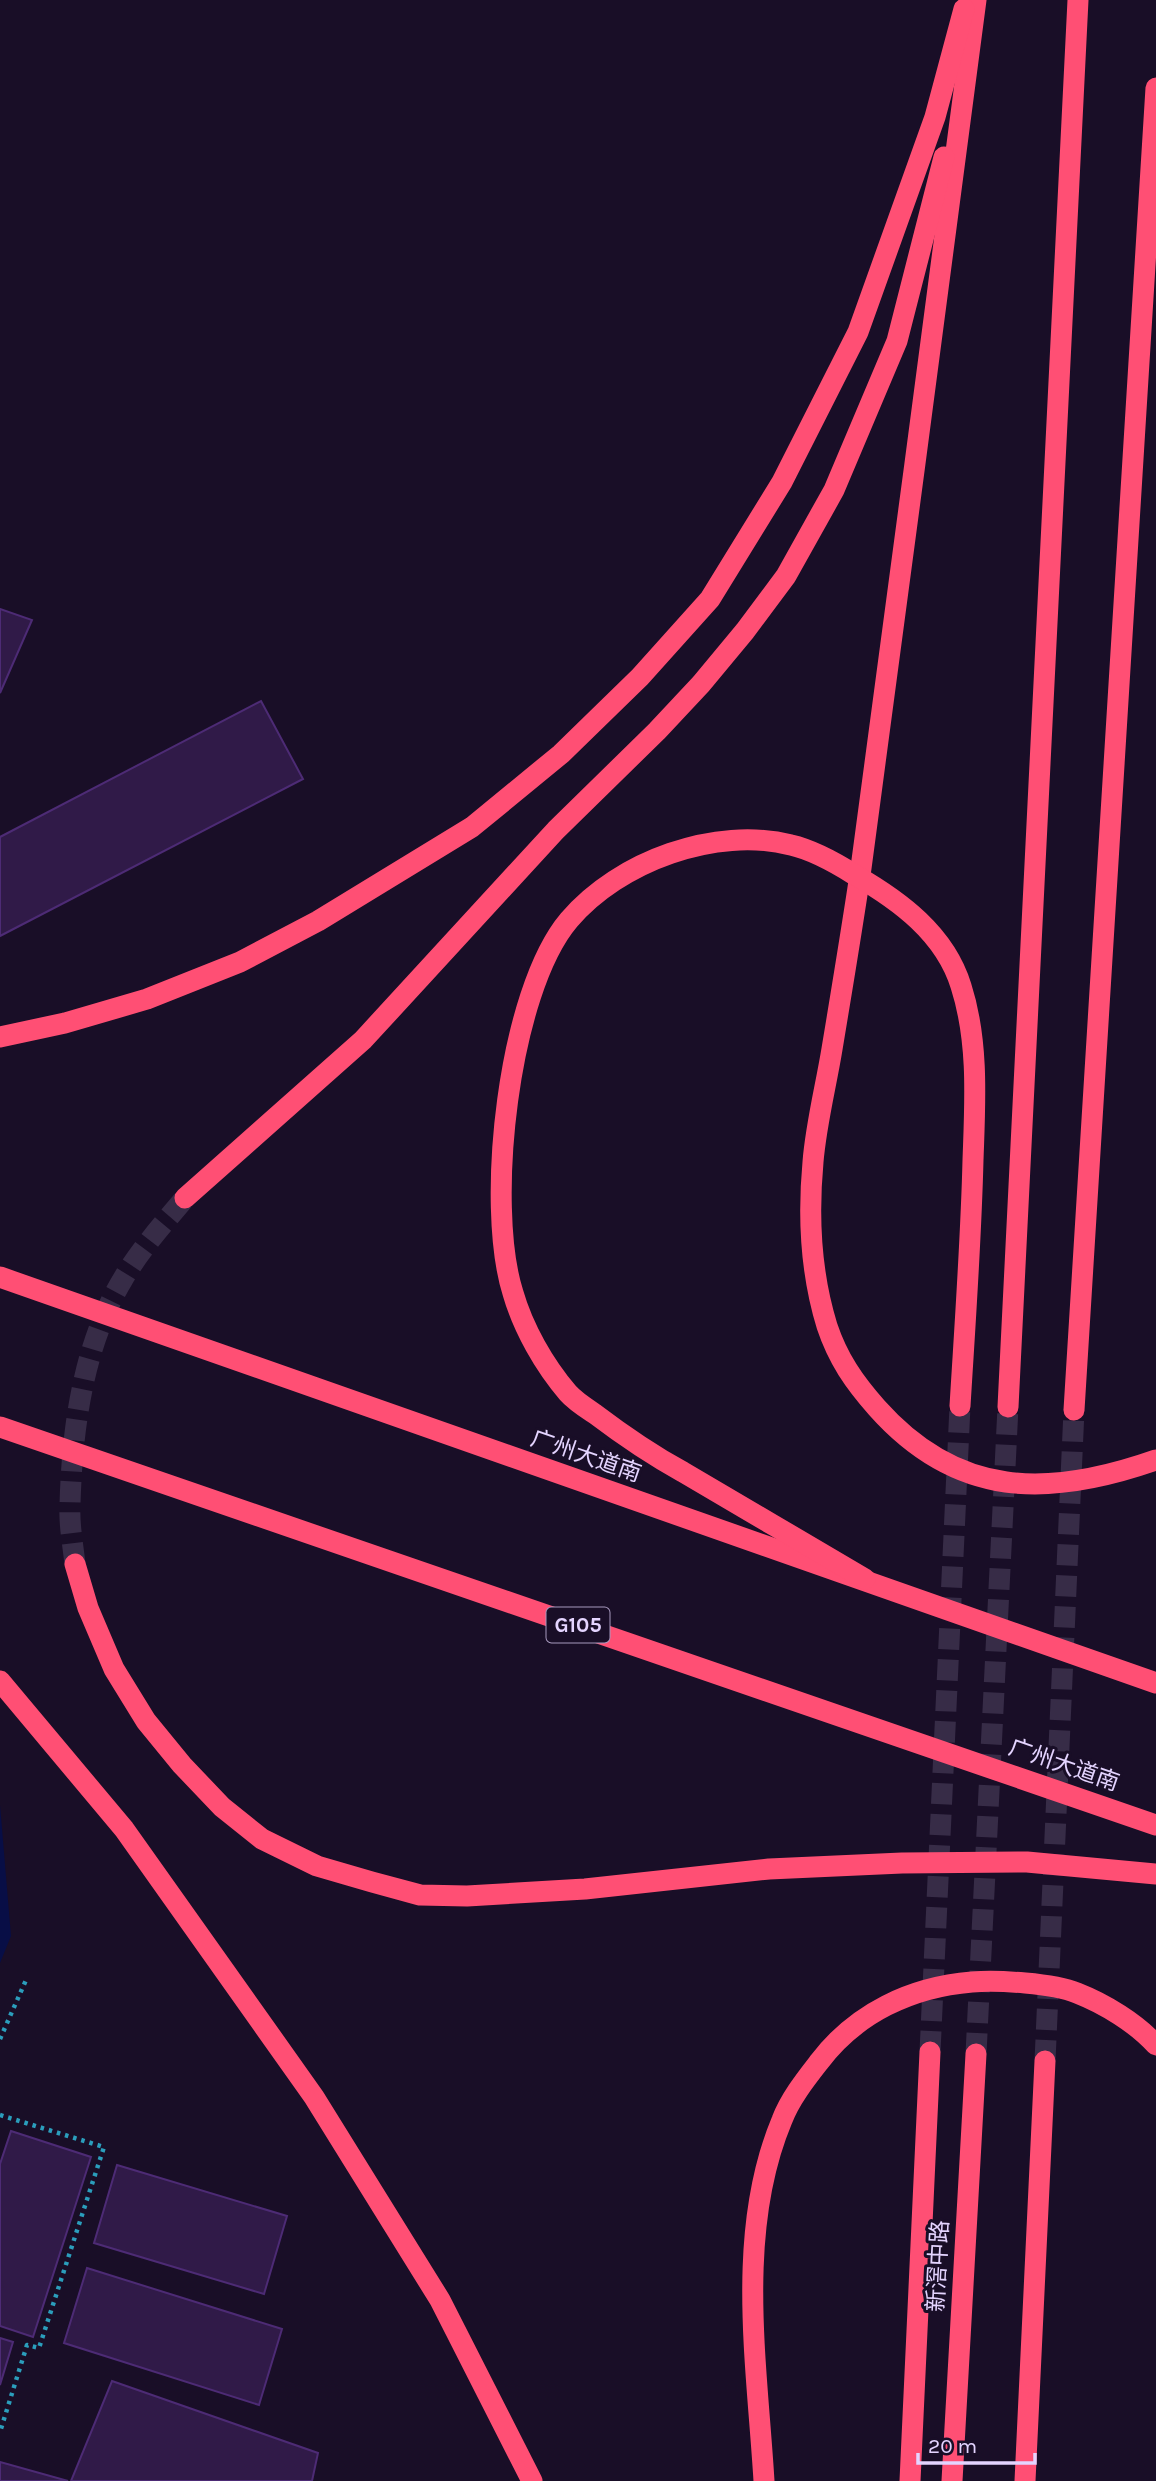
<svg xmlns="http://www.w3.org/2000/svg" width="1156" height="2481" viewBox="0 0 1156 2481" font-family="Karla,'Noto Sans SC',sans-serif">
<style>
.water{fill:#080e46}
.building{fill:#301a48;stroke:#4d2b75;stroke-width:2}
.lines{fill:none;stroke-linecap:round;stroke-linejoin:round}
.highway-tunnel{stroke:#372c47;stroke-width:21;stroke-dasharray:21 10;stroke-linecap:butt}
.path{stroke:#2b9ebc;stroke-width:4.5;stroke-dasharray:3.5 5;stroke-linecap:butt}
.highway{stroke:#ff4f74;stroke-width:21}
.labels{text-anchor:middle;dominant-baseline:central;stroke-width:6;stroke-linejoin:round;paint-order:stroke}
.shield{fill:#190e27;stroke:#a799be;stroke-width:2}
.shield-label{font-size:21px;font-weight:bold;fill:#e4d4ff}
.street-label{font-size:23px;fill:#e4d4ff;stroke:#190e27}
</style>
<rect width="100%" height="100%" fill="#190e27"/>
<polygon class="water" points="0,1805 11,1936 0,1963"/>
<g class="building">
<polygon points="0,609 32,620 0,693"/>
<polygon points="261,701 303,779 0,936 0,837"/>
<polygon points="11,2131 91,2157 33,2337 0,2326 0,2164"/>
<polygon points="117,2165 287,2216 264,2294 94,2243"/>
<polygon points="87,2268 282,2329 259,2405 64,2343"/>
<polygon points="0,2338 13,2342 0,2385"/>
<polygon points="112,2381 318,2453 312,2481 71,2481"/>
<polygon points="0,2462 68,2481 0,2481"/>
</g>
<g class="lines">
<g class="highway-tunnel">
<path d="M75,1564C73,1545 69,1525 70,1505C72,1429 83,1345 123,1279C140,1250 163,1224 185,1198"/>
<polyline points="930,2052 960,1406"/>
<polyline points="976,2054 1008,1407"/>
<polyline points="1045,2061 1074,1410"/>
</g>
<g class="path">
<polyline points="0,2039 26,1980"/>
<polyline points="0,2115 104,2147 39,2348 27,2345 0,2432"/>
</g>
<g class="highway">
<path d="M976,0C938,289 900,579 861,868C852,929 842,989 832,1049C826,1086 816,1124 813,1162C808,1216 811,1274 827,1326C838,1359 854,1382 877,1408C957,1498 1048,1498 1156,1460"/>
<polyline points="0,1037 65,1023 147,999 240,962 318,921 472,827 561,754 640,677 710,599 782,482 858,332 935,117 964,9"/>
<polyline points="185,1198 363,1040 556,830 657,731 701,684 745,631 786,576 834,490 897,341 944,157"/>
<polyline points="0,1277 1156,1683"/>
<polyline points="1008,1407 1078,0"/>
<polyline points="1074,1410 1156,88"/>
<polyline points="0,1427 1156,1825"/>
<polyline points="75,1564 88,1608 114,1669 146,1721 182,1765 222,1807 262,1839 317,1866 372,1882 420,1895 467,1896 585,1889 769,1869 902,1863 1027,1862 1156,1874"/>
<path d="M865,1579C804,1543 744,1508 683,1472C652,1455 624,1436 595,1414C586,1408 575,1401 568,1393C544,1365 523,1328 513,1293C485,1205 508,992 569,920C619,861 716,826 791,845C813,850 836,863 855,875C900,901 945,934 961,986C979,1042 975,1103 973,1160C971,1242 965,1324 960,1406"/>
<polyline points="0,1681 124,1829 314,2097 440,2300 532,2481"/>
<path d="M764,2481C757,2364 735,2232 782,2120C790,2099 805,2080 819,2062C856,2013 911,1987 972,1982C998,1980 1053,1983 1077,1993C1105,2004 1136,2023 1156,2045"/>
<polyline points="910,2481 930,2052"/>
<polyline points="952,2481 976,2054"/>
<polyline points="1025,2481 1045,2061"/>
</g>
</g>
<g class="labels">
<rect class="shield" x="546.5" y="1607.5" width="63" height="35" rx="5"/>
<g class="shield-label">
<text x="578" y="1625">G105</text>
</g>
<g class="street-label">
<text transform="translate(586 1456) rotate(19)">广州大道南</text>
<text transform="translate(1064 1765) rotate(19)">广州大道南</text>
<text transform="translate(938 2266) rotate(-87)">新滘中路</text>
</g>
</g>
<path d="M918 2453v10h117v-10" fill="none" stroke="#e4d4ff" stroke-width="3.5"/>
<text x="928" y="2453" font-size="21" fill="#e4d4ff" stroke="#190e27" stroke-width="5" paint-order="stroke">20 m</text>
</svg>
